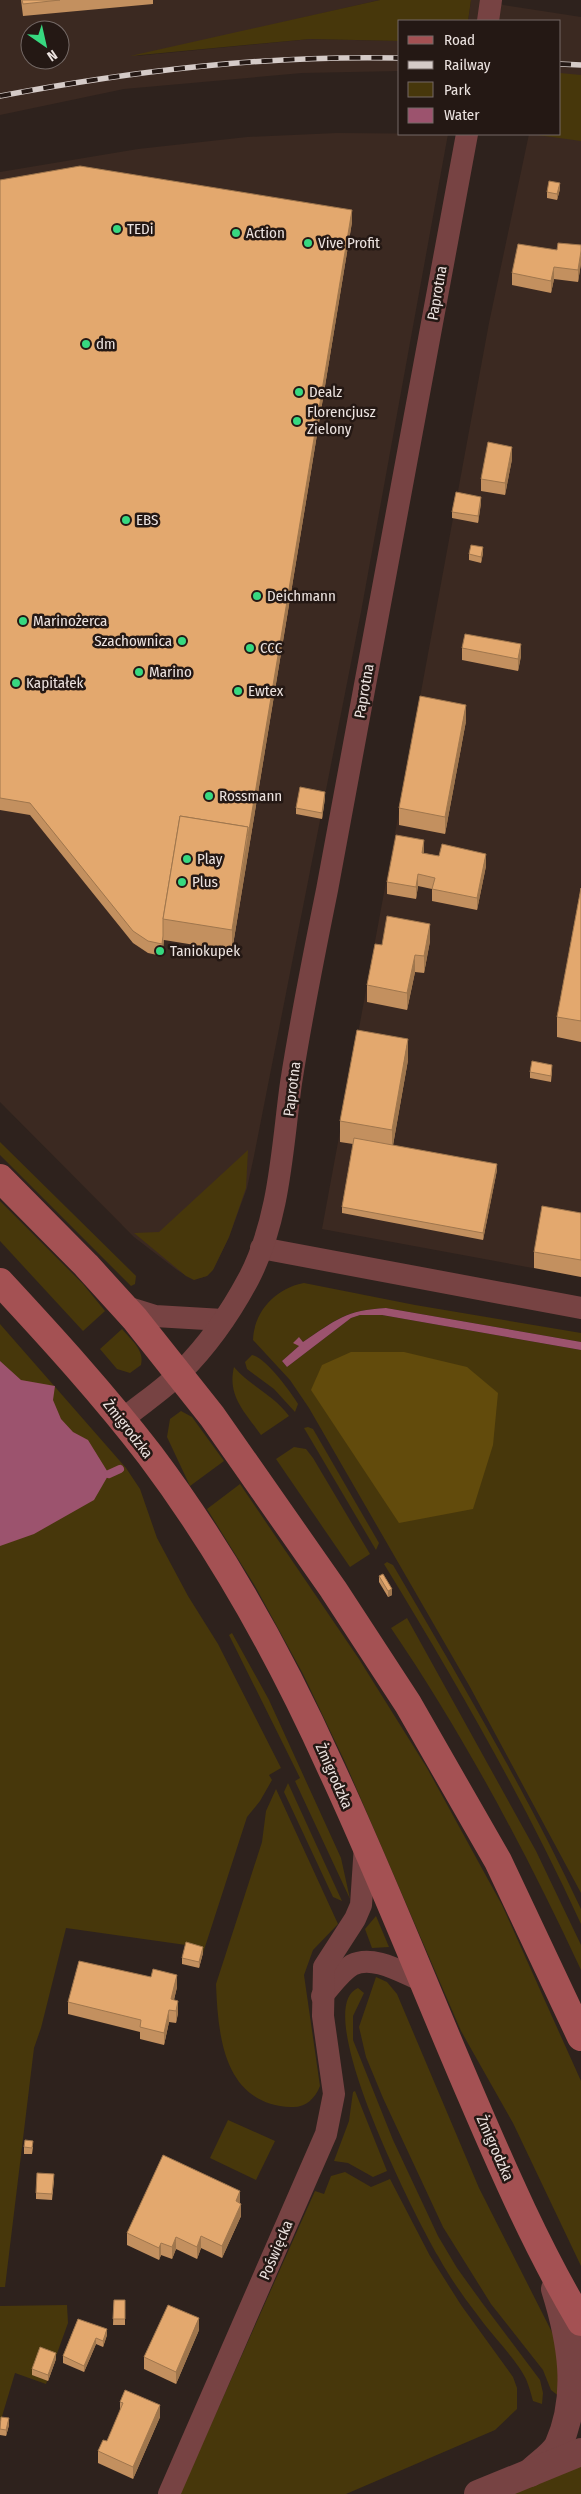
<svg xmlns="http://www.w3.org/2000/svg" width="581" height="2494" viewBox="0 0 581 2494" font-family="'Fira Sans Condensed',sans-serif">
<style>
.built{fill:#3b2921;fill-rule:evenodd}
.green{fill:#47370b}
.forest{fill:#624b0c}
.water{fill:#9c536e}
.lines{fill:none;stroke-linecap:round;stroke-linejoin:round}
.stream{stroke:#9c536e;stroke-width:8}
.minor{stroke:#774343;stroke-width:22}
.tertiary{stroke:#774343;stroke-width:28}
.secondary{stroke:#a45153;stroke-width:28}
.rail-casing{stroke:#d5cbc8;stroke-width:5.5}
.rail{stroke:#241814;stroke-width:4;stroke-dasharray:11;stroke-linecap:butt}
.wall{fill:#c3905f}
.shaded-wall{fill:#9f764d}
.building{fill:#e3a86e;stroke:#9f764d}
.poi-dot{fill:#37d880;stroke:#241814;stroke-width:2}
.labels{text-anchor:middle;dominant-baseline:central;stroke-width:5;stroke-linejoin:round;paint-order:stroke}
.poi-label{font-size:15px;fill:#ece3e0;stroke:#241814;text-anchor:start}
.street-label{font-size:15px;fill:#ece3e0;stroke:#241814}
</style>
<rect width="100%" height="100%" fill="#2e221d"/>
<g class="built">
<path d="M0,0H380L136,56L310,39L400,41V71L302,73L124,89L0,115ZM30,30H60V60H30Z"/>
<polygon points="471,0 497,0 503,5 581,17 581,1277 322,1229 489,323 529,134 560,134 560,21 468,21"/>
<polygon points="337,133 448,134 361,612 254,1156 247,1188 229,1237 214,1268 207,1276 200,1278 187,1276 177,1270 134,1237 0,1102 0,172 138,149 247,137"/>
</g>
<g class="green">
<polygon points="380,0 471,0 468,21 400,21 400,41 310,39 130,56"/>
<polygon points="560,73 581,75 581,141 530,134 560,134"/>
<polygon points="0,1142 136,1276 135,1284 131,1286 0,1155"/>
<polygon points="248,1150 246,1188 229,1237 213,1270 207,1276 194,1280 186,1276 134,1233 159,1232"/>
<polygon points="0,1201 83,1284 105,1311 83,1331 0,1241"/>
<path d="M304,1283L415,1305L581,1333V1342L386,1308C346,1310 335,1320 303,1342L299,1337V1346L282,1361L287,1367L351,1318L360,1315H382L581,1350V1893L470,1687L309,1408L290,1380L253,1340C254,1311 276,1288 304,1283Z"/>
<polygon points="0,1324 126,1468 140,1489 157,1538 188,1596 218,1644 281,1768 269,1775 272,1780 260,1801 247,1817 203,1953 186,1948 186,1945 66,1928 41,2028 34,2048 5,2287 0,2287"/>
<path d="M122,1329C131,1340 145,1350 141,1365L130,1373L117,1369L100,1349Z"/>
<path d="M252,1355C265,1357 291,1392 298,1404L295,1412L274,1389L247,1369L245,1362Z"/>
<path d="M234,1367C250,1386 274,1395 289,1416L261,1435C245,1412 227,1396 234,1367Z"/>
<polygon points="181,1411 192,1417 224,1461 190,1486 167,1437 170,1419"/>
<polygon points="308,1427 313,1429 379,1543 376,1550 304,1428"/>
<polygon points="294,1447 306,1449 313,1458 370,1554 350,1567 276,1459"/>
<polygon points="240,1484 359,1659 427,1768 502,1905 581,2081 581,2266 513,2123 461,2031 345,1762 303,1674 255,1586 207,1509"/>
<path d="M387,1562L393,1565C459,1678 526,1791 581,1909V1924C524,1800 455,1680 384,1564Z"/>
<path d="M407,1618L536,1851L581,1945V1970C526,1852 465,1737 391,1628Z"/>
<polygon points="232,1633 269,1700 341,1858 350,1899 295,1781 300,1778 229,1635"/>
<polygon points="288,1783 342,1901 333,1897 284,1792"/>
<path d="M276,1789L338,1924L313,1950L304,1975L320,2086C315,2099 305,2108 291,2107C224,2104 218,2037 216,1984L262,1842L266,1811Z"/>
<polygon points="376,1916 389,1947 372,1948 365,1929"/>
<polygon points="376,1977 387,1982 397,1994 479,2188 561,2350 560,2397 551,2390 543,2370 491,2304 443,2227 383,2098 366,2057 359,2027"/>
<path d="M358,1988L364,1993L353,2016V2040L393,2140L438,2236L457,2268L483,2304L540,2380L543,2393L542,2404L533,2401C531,2394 529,2386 526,2379C516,2359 490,2333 476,2313C462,2295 449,2276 438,2256C419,2224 308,2008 358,1988Z"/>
<polygon points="355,2091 387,2171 373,2177 348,2163 334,2161 349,2121 353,2092"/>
<polygon points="228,2120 275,2141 256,2180 210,2158"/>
<polygon points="345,2172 371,2187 390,2179 430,2256 461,2305 513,2377 517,2388 517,2409 495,2430 346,2494 180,2494 315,2191 324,2194 331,2176"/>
<polygon points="67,2305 68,2323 46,2384 15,2373 0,2423 0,2306"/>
<polygon points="581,2458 581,2494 500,2494"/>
</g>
<polygon class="forest" points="351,1352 404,1352 467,1367 498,1393 493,1445 473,1509 399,1523 311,1390 322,1365"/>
<g class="water">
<path d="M386,1308L581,1342V1350L382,1315H360L351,1318L287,1367L282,1361L299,1346L293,1343L299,1337L303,1342C336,1320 346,1310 386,1308Z"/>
<polygon points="0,1361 21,1380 55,1386 53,1400 61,1419 73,1432 88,1440 109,1474 94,1500 34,1534 0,1546"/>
</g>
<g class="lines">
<polyline class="stream" points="109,1474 120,1469"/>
<g class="minor">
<polyline points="488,21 491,0"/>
<polyline points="261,1248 581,1308"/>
<polyline points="123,1306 155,1316 223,1320"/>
<path d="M122,1420C141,1404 163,1390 181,1372C208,1345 231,1312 249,1278C280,1218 282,1148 291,1083C301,1018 314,954 327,890L467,134"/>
<path d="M322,1996C331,1986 340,1972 352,1965C373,1954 403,1973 423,1981"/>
<polyline points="169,2494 326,2134 334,2094 323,2016 324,1967 355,1919 361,1905 365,1845"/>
</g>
<g class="tertiary">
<path d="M530,2473C539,2464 552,2456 558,2446C581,2396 571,2340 555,2289"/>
<polyline points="478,2494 581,2452"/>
</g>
<g class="secondary">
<polyline points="0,1178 86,1265 135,1319 212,1416 333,1589 408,1704 498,1861 581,2037"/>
<path d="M0,1282C52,1338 103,1394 150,1455C222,1551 282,1659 331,1768C381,1875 424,1986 471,2095C504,2172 538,2250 581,2322"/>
</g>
<defs>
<g id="rail">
<polyline points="560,64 581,65"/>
<path d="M0,96C133,71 264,55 400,58"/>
</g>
</defs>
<use href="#rail" class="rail-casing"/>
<use href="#rail" class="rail"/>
</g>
<g class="wall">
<polygon points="21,0 153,0 153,4 23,16"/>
<polygon points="0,180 352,222 232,951 164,940 162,956 148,953 133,943 30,815 0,810"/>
<polygon points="560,189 557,200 547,198 547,192"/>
<polygon points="581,245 581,263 578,282 554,279 551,293 512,285 512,273 557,250"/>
<polygon points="512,459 505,495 481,491 481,479"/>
<polygon points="481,503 478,523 452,518 452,512"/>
<polygon points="483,553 481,563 469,560 469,554"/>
<polygon points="462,648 521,656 518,671 462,660"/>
<polygon points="466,721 445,834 399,825 399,808"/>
<polygon points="325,798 322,819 296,814 296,808"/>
<polygon points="424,853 486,866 477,910 432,901 432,889 418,886 416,899 387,894 387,882"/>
<polygon points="581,888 581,1042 557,1037 557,1017"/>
<polygon points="430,941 424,973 415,972 407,1010 367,1002 367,985 382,945"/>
<polygon points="408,1060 393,1145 497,1170 483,1240 342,1213 342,1207 353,1144 340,1142 340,1121"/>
<polygon points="552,1071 551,1082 530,1078 530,1072"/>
<polygon points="581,1213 581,1277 534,1268 534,1252"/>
<polygon points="379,1576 392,1595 388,1597 379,1582"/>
<polygon points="203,1953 199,1968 182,1964 182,1958"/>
<polygon points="177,1987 174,2000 178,2013 176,2023 169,2022 164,2045 140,2039 140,2032 68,2014 68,2002"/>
<polygon points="24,2147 33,2147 32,2154 24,2154"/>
<polygon points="54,2180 52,2200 36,2199 36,2193"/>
<polygon points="240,2203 241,2216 222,2258 201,2248 197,2259 176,2249 172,2259 161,2255 159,2260 127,2245 127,2233"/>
<polygon points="114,2300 125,2300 125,2325 113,2325"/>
<polygon points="78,2319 107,2335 103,2347 96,2344 84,2372 63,2363 63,2356"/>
<polygon points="199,2330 176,2384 144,2369 144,2357"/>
<polygon points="56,2359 48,2381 32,2375 32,2369"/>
<polygon points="120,2402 160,2417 133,2479 98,2463 98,2451 107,2441 120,2412"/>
<polygon points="0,2421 9,2425 6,2436 0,2435"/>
</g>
<g class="shaded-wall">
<polygon points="560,183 560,189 557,200 557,194"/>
<polygon points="352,210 352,222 232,951 232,930"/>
<polygon points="581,251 581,263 578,282 578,270"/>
<polygon points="554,267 554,279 551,293 551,281"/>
<polygon points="512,447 512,459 505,495 505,483"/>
<polygon points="481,497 481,503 478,523 478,516"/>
<polygon points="483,547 483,553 481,563 481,557"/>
<polygon points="521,644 521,656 518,671 518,659"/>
<polygon points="466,705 466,721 445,834 445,817"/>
<polygon points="325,792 325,798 322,819 322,813"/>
<polygon points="424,840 424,852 422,865 422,853"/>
<polygon points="486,854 486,866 477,910 477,898"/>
<polygon points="418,874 418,886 416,899 416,887"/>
<polygon points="430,924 430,941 424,973 424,956"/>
<polygon points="163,936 163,940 164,940 162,956 162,944"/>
<polygon points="415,955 415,972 407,1010 407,993"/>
<polygon points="408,1039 408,1060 392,1151 392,1130"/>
<polygon points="497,1164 497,1170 483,1240 483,1233"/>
<polygon points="392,1589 392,1595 388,1597 388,1591"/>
<polygon points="203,1947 203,1953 199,1968 199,1962"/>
<polygon points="177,1975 177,1987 171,2011 171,1999"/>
<polygon points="178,2001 178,2013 176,2023 176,2011"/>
<polygon points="169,2010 169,2022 164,2045 164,2033"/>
<polygon points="240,2191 240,2203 236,2213 236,2201"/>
<polygon points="241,2204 241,2216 222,2258 222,2246"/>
<polygon points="201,2236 201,2248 197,2259 197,2247"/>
<polygon points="176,2237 176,2249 172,2259 172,2247"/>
<polygon points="161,2243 161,2255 159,2260 159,2248"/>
<polygon points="199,2318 199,2330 176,2384 176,2372"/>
<polygon points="107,2329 107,2335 103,2347 103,2341"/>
<polygon points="96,2338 96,2344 84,2372 84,2366"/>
<polygon points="56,2353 56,2359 48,2381 48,2375"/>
<polygon points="160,2405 160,2417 133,2479 133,2467"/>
<polygon points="9,2418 9,2425 6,2436 6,2430"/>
</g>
<g class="building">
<polygon points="22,0 60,0 23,4"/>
<polygon points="80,166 352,210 248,836 248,827 180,816 163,919 163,936 162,944 148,941 133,931 30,803 0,798 0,180"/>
<polygon points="549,181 560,183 557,194 547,192"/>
<polygon points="558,243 581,245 581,251 578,270 554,267 551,281 512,273 518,244 557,250"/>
<polygon points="488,442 512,447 505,483 481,479"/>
<polygon points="456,492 481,497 478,516 452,512"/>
<polygon points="471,545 483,547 481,557 469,554"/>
<polygon points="465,634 521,644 518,659 462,648"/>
<polygon points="420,696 466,705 445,817 399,808"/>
<polygon points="300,787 325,792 322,813 296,808"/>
<polygon points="180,816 248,827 232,930 163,919"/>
<polygon points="396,835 424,840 422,853 439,856 442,844 486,854 477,898 432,889 435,878 418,874 416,887 387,882"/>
<polygon points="581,888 581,1021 557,1017"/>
<polygon points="387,916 430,924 424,956 415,955 407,993 367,985 375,944 382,945"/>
<polygon points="357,1030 408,1039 392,1130 340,1121"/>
<polygon points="532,1061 552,1065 551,1076 530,1072"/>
<polygon points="354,1138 497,1164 483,1233 342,1207"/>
<polygon points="542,1206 581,1213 581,1260 534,1252"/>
<polygon points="383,1574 392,1589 388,1591 379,1576"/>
<polygon points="186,1942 203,1947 199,1962 182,1958"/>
<polygon points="79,1961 151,1977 153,1969 177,1975 171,1999 178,2001 176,2011 169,2010 164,2033 140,2027 141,2020 68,2002"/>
<polygon points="25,2140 33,2141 32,2148 24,2147"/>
<polygon points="163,2155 240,2191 236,2201 241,2204 222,2246 201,2236 197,2247 176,2237 172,2247 161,2243 159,2248 127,2233"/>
<polygon points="37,2173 54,2174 52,2194 36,2193"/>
<polygon points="114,2300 125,2300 125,2319 113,2319"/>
<polygon points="168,2305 199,2318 176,2372 144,2357"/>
<polygon points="78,2319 107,2329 103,2341 96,2338 84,2366 63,2356"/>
<polygon points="40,2347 56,2353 48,2375 32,2369"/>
<polygon points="125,2390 160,2405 133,2467 98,2451 103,2440 107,2441 123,2403 120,2402"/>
<polygon points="1,2417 9,2418 6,2430 0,2429"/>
</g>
<g class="poi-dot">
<circle cx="117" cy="229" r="5"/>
<circle cx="236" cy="233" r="5"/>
<circle cx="308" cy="243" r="5"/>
<circle cx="86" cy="344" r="5"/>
<circle cx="299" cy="392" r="5"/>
<circle cx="297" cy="421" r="5"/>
<circle cx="126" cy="520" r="5"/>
<circle cx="257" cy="596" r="5"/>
<circle cx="23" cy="621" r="5"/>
<circle cx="182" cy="641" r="5"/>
<circle cx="250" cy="648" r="5"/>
<circle cx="139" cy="672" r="5"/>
<circle cx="16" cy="683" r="5"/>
<circle cx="238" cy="691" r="5"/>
<circle cx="209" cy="796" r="5"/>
<circle cx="187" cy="859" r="5"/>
<circle cx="182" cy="882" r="5"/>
<circle cx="160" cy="951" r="5"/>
</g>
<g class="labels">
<g class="poi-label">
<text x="127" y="229">TEDi</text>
<text x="246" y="233">Action</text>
<text x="318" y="243">Vive Profit</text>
<text x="96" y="344">dm</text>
<text x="309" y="392">Dealz</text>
<text x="307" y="412">Florencjusz<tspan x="307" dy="17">Zielony</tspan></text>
<text x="136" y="520">EBS</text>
<text x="267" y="596">Deichmann</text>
<text x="33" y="621">Marinożerca</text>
<text x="172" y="641" text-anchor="end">Szachownica</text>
<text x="260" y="648">CCC</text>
<text x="149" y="672">Marino</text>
<text x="26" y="683">Kapitałek</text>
<text x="248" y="691">Ewtex</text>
<text x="219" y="796">Rossmann</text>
<text x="197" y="859">Play</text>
<text x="192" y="882">Plus</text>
<text x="170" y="951">Taniokupek</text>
</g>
<g class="street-label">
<text transform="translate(437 293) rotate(-80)">Paprotna</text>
<text transform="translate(364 691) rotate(-80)">Paprotna</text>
<text transform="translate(292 1089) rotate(-83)">Paprotna</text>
<text transform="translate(128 1429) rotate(52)">Żmigrodzka</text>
<text transform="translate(334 1776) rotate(66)">Żmigrodzka</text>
<text transform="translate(495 2148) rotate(66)">Żmigrodzka</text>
<text transform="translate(276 2250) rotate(-67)">Poświęcka</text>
</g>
</g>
<rect x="398" y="20" width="162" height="115" fill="#241814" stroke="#746966"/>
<rect x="408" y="36" width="25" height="8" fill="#a45153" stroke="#746966"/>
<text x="444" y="45" font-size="15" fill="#ece3e0">Road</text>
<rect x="408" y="61" width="25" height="8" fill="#d5cbc8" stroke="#746966"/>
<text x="444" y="70" font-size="15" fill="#ece3e0">Railway</text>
<rect x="408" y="82" width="25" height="15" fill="#47370b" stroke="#746966"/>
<text x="444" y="95" font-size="15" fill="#ece3e0">Park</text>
<rect x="408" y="108" width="25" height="15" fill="#9c536e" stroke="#746966"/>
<text x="444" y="120" font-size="15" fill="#ece3e0">Water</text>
<g transform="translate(45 45) rotate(146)"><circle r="24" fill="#241814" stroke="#746966"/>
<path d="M0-4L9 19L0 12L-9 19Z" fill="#37d880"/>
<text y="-8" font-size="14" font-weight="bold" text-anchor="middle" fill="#ece3e0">N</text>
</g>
</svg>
